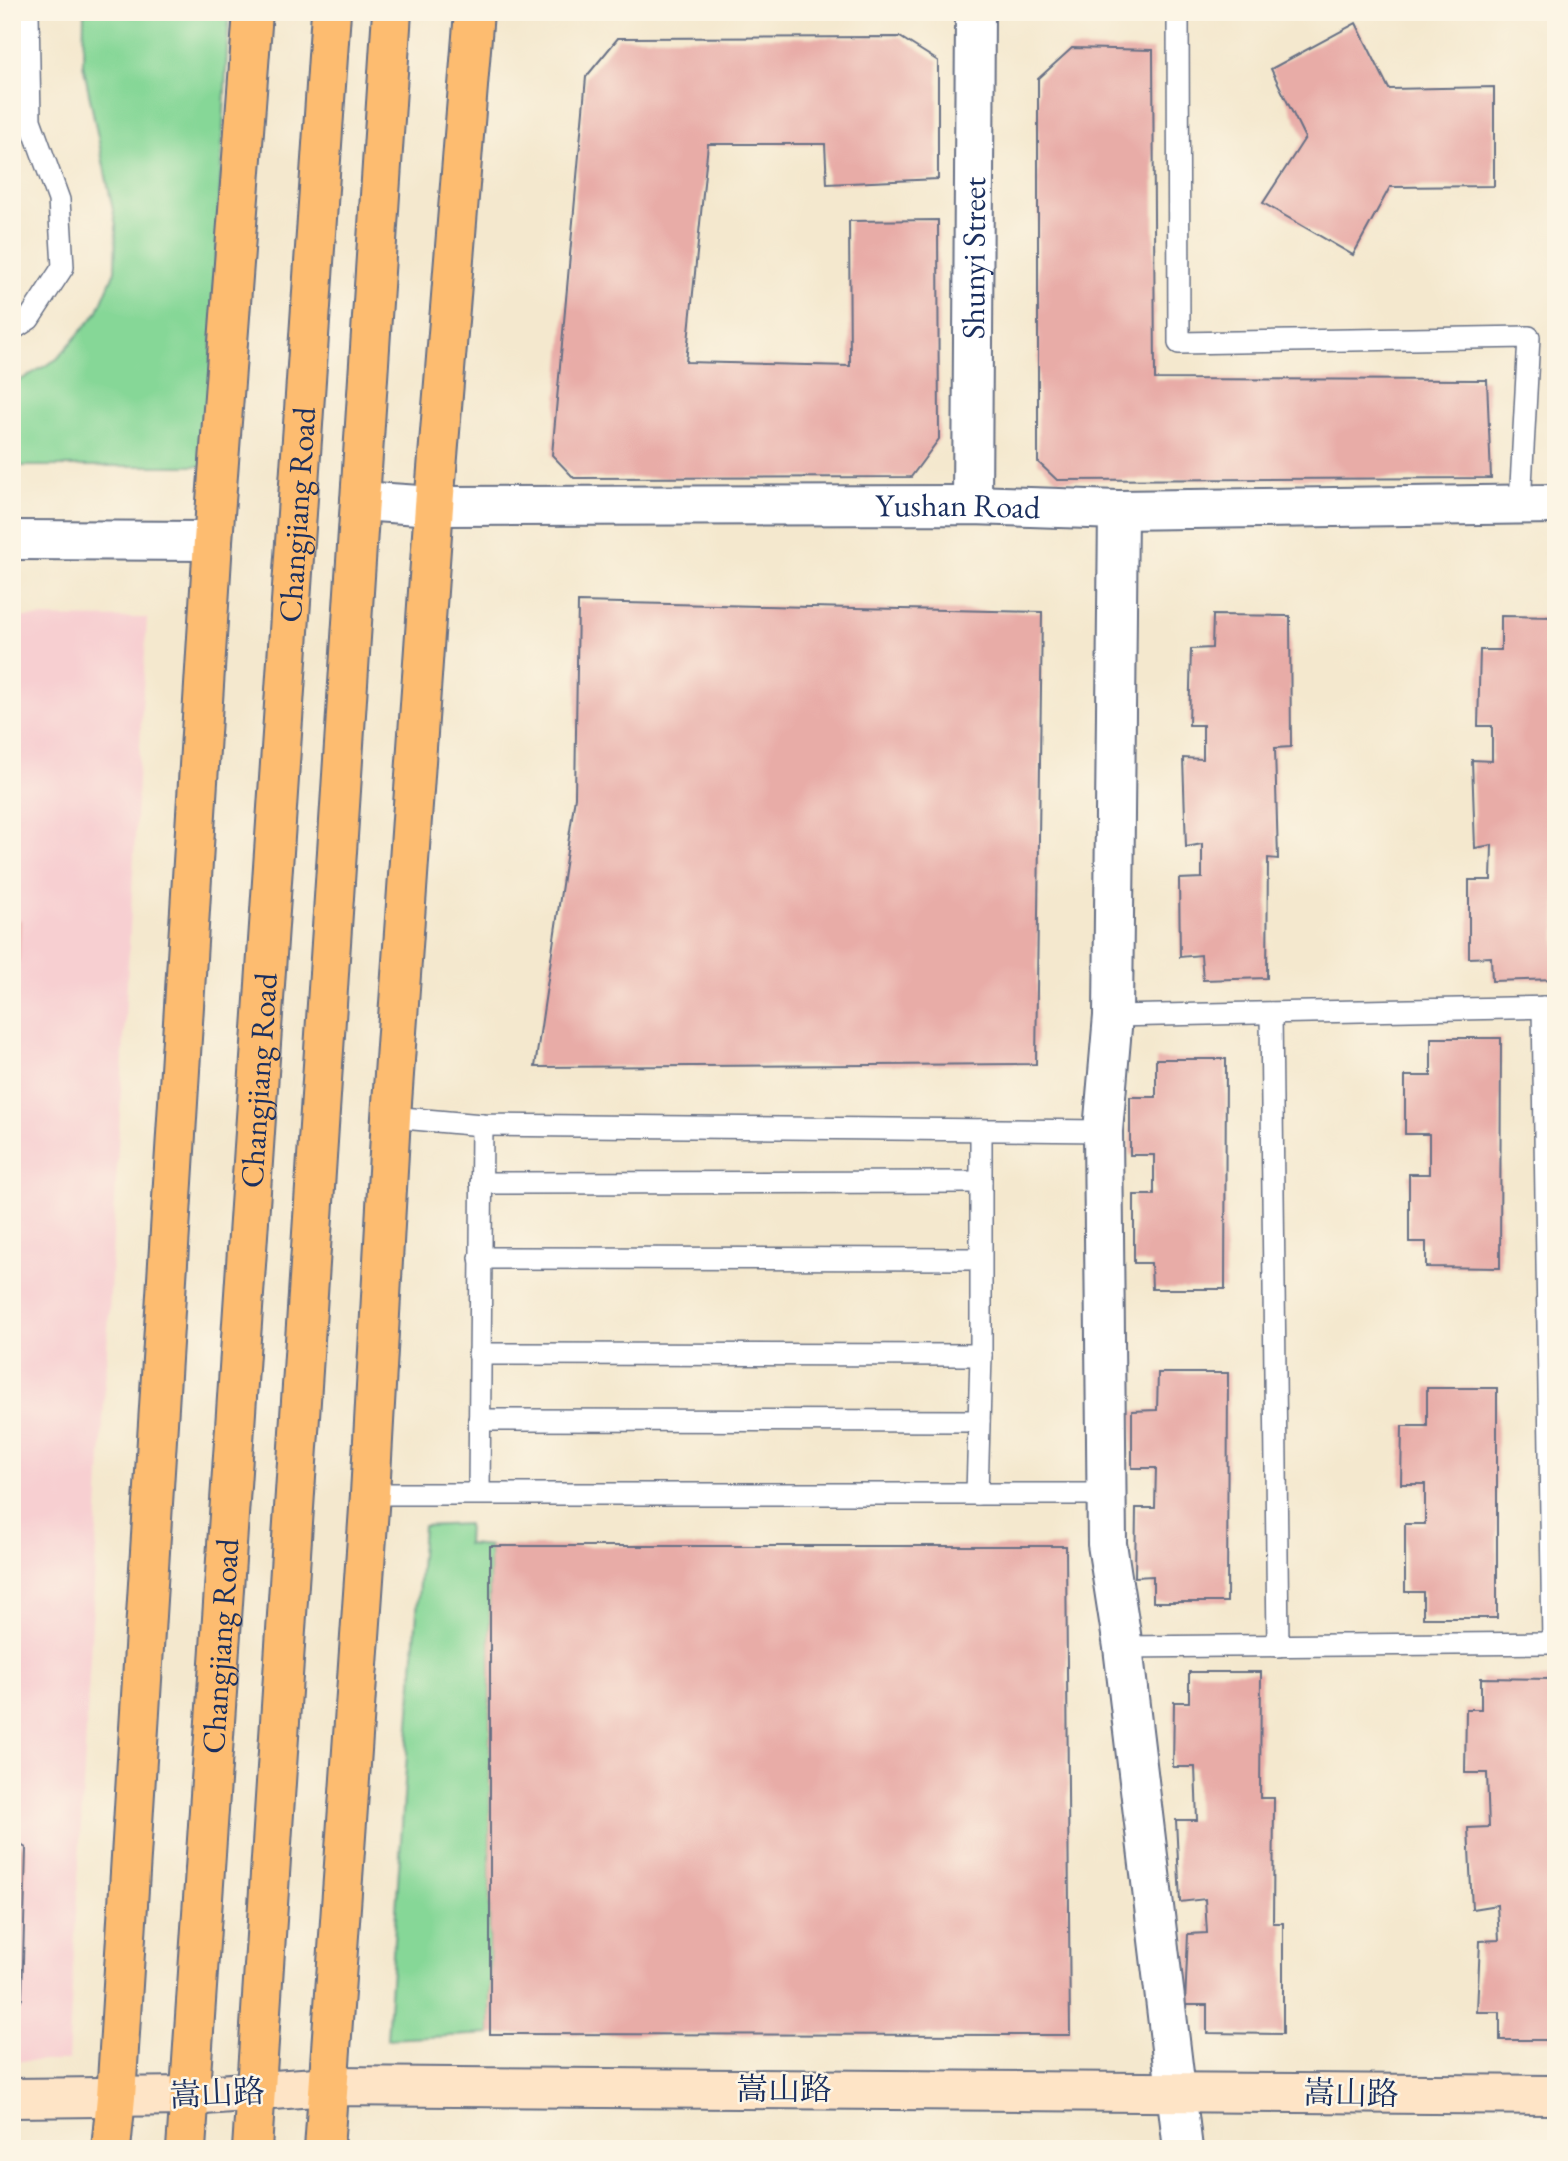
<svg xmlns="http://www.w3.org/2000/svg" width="1568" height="2161" viewBox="0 0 1568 2161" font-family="'EB Garamond','Noto Serif SC',serif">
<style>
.built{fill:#f7cfd1}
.green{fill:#86d797;stroke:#50837a;stroke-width:2}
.building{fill:#e8aca7}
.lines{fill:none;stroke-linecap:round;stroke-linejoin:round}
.service-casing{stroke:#677085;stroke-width:24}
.minor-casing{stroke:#677085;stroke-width:42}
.tertiary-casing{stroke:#677085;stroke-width:42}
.secondary-casing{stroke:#677085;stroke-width:42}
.primary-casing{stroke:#677085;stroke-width:42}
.service{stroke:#fff;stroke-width:21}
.minor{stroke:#fff;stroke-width:38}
.tertiary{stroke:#fff;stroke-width:38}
.secondary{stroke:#fee4c6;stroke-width:38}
.primary{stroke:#fdbc70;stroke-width:38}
.labels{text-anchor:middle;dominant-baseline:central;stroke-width:5;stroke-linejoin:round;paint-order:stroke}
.street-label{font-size:32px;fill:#1b2f5e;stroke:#fcf5e5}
</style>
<rect width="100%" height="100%" fill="#fcf5e5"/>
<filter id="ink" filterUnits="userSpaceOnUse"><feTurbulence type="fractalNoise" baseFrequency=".0143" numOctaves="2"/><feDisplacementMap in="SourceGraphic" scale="14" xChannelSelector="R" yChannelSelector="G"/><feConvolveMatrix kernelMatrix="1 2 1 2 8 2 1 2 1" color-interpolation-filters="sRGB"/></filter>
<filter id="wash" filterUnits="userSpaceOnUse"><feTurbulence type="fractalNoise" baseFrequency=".00686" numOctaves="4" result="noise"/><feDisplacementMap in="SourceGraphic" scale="28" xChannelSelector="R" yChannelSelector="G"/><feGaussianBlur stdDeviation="1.57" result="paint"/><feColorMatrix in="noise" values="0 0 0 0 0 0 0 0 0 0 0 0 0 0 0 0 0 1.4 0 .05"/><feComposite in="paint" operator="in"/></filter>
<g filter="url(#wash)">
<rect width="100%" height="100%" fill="#f4e8ce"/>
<polygon class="built" points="12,617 147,618 68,2061 12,2061"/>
<g class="green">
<polygon points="84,12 229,12 206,466 12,466 12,385 57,359 97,313 115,271 116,225 83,64"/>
<polygon points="468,1524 467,1544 490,1546 490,2034 387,2039 423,1526"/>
</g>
<g id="blocks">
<g class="building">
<polygon points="1356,23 1389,89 1494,87 1494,186 1390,187 1353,255 1263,203 1305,138 1271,69"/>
<polygon points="900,37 938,61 938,179 827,184 825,144 708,144 686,362 850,366 849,221 938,220 939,439 911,477 574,478 552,455 586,77 618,38"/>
<polygon points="1072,48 1153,50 1155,379 1487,380 1491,478 1057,480 1038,462 1038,79"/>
<polygon points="578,602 1042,612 1036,1064 535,1067 575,797"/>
<polygon points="1213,615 1290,616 1291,747 1275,748 1278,859 1268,858 1267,978 1203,980 1201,955 1180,957 1179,879 1202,878 1202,844 1186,847 1183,758 1203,759 1203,725 1189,725 1191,649 1212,648"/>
<polygon points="1501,616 1556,617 1556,979 1492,981 1491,957 1469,958 1469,880 1491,880 1492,845 1475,848 1472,760 1492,761 1492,726 1478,726 1480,650 1501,650"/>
<polygon points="12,919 21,920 19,962 12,962"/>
<polygon points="1431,1038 1501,1038 1500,1268 1426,1267 1426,1242 1409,1242 1409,1174 1429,1174 1429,1134 1405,1134 1405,1076 1431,1076"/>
<polygon points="1156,1059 1226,1059 1225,1289 1152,1289 1151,1263 1134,1263 1134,1195 1154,1195 1154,1155 1130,1155 1130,1097 1156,1097"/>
<polygon points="1158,1373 1228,1373 1227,1602 1153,1602 1153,1576 1135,1577 1136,1508 1155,1508 1156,1468 1132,1468 1132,1411 1157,1410"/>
<polygon points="1427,1388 1497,1388 1497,1618 1423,1618 1423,1592 1405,1592 1405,1524 1425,1524 1425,1484 1401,1484 1402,1426 1427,1426"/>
<polygon points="490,1546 1066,1546 1070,2035 490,2034"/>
<polygon points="1189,1672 1261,1672 1260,1798 1274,1798 1273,1923 1283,1923 1283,2034 1207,2033 1207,2005 1185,2005 1188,1934 1207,1933 1205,1899 1180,1902 1176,1820 1197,1820 1195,1767 1173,1767 1174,1702 1189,1702"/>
<polygon points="1481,1678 1553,1679 1552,1805 1556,1805 1556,2040 1500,2040 1500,2012 1477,2012 1480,1941 1499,1940 1497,1905 1472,1909 1468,1828 1489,1827 1487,1773 1465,1773 1466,1709 1481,1709"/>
<polygon points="12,1840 26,1848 22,1999 12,2012"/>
</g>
</g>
</g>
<g filter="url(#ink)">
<use href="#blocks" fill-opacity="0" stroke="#677085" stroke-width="2"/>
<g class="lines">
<defs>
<g id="service">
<polyline points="1178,12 1179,343 1529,337 1520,504"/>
<polyline points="12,330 29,319 63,267 59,200 30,120 28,12"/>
<polyline points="1543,1007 1553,1643"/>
<polyline points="1271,1013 1278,1646"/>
<polyline points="1113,1016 1556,1007"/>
<polyline points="391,1117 482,1125 1103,1131"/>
<polyline points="481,1183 981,1182"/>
<polyline points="480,1258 980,1259"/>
<polyline points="479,1354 981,1355"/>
<polyline points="479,1420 979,1421"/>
<polyline points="479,1493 482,1125"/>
<polyline points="370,1494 1106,1494"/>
<polyline points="977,1494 981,1355 981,1130"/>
<polyline points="1123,1647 1556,1643"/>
</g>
<polyline id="minor" points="1118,510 1113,1016 1103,1131 1107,1544 1123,1647 1183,2149"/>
<g id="tertiary">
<path id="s1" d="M360,501L434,506L972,505L1118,510L1556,504"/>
<path id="s2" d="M972,505L975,12"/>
<polyline points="12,540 213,541"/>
</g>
<polyline id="secondary" points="12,2098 190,2096 329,2086 1556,2095"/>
<g id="primary">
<polyline points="111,2149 116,2097 213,541 253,12"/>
<path id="s3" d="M186,2149L331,12"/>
<polyline points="252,2149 392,12"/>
<polyline points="324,2149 370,1494 391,1117 434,506 474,12"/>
</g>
</defs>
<use href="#service" class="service-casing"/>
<use href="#minor" class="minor-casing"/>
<use href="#tertiary" class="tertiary-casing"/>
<use href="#secondary" class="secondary-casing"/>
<use href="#primary" class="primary-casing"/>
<use href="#service" class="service"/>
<use href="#minor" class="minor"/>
<use href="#tertiary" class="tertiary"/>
<use href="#secondary" class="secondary"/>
<use href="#primary" class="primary"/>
</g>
</g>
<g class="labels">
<g class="street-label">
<text stroke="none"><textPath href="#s2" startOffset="247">Shunyi Street</textPath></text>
<text stroke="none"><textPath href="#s1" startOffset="598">Yushan Road</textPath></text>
<text stroke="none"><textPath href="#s3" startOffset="1638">Changjiang Road</textPath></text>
<text stroke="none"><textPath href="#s3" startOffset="1071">Changjiang Road</textPath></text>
<text stroke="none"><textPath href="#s3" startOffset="504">Changjiang Road</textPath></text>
<text x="784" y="2089">嵩山路</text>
<text transform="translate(217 2093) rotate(-3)">嵩山路</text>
<text transform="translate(1351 2093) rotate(1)">嵩山路</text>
</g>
</g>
<rect width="1568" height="2161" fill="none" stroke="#fcf5e5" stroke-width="42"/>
</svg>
